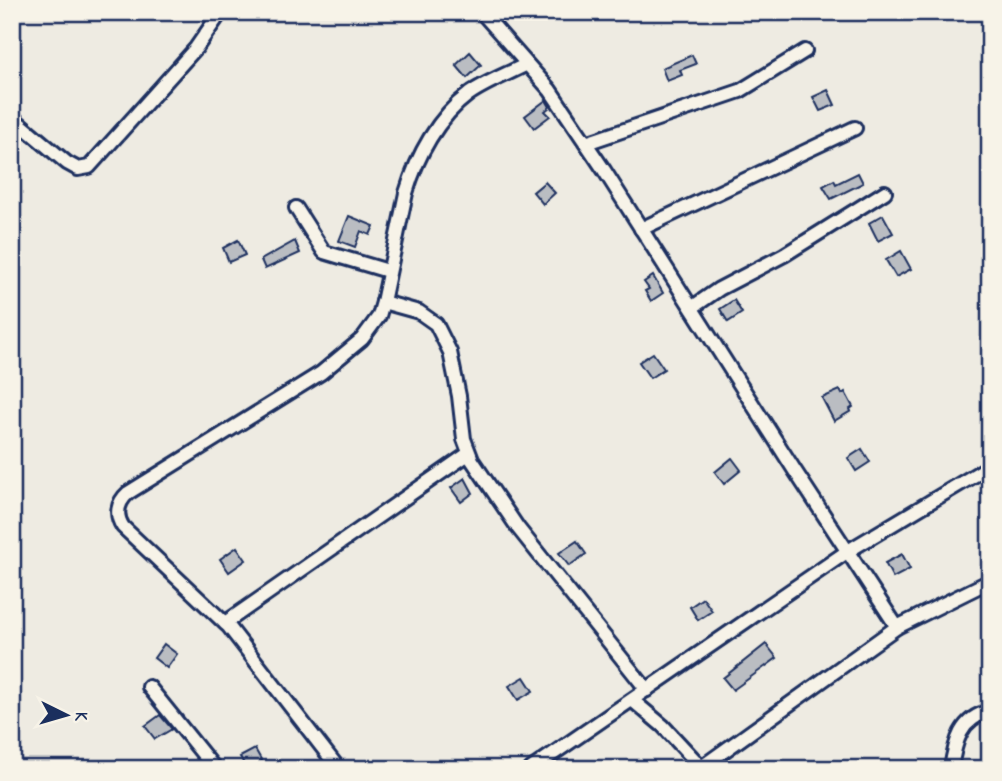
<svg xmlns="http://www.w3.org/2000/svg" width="1002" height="781" viewBox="0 0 1002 781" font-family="'Indie Flower',sans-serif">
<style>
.building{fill:#babdc2;stroke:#1b2f5e;stroke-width:2}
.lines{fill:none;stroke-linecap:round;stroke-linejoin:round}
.minor-casing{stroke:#1b2f5e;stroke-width:18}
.minor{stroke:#f7f3e8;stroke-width:12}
</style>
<rect width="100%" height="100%" fill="#eeebe2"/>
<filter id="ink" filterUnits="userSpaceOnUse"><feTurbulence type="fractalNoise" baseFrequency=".0143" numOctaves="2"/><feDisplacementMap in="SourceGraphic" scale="14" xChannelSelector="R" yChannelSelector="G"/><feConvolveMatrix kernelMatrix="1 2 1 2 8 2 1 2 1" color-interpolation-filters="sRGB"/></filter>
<g filter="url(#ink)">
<g class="building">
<polygon points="470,52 481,65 467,78 456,65"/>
<polygon points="692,55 696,64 680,70 682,75 667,81 662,68"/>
<polygon points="828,90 835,105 820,111 813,97"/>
<polygon points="546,100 550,107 545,111 550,116 534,128 525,116"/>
<polygon points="858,173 863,183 831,199 823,186 834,180 836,184"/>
<polygon points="545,182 555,193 543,204 533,192"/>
<polygon points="883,215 893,233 878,241 869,223"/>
<polygon points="349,216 374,226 370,235 361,231 355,247 339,241"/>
<polygon points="238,240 245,255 229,262 223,248"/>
<polygon points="295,241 300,253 265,269 261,260"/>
<polygon points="901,251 911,269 896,277 886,260"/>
<polygon points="653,276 663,293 651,301 645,291 649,289 644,282"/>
<polygon points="734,300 742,313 728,322 720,309"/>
<polygon points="653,353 664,369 650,378 639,362"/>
<polygon points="840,390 842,394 845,392 853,407 850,409 851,411 834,421 822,398"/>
<polygon points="862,449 870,462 856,471 848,458"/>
<polygon points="732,458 741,470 724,484 715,472"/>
<polygon points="465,478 473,493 461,502 451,488"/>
<polygon points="577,541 586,554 569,566 559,553"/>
<polygon points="237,547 246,560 229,572 220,559"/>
<polygon points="902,554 910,569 893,578 885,563"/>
<polygon points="703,598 712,611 698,620 690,607"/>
<polygon points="164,644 177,654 167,668 154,658"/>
<polygon points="766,644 777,658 733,690 723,678"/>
<polygon points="524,677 533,691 518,700 509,686"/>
<polygon points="160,715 172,729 155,739 145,726"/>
<polygon points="255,749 263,763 254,769 247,769 240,757"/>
</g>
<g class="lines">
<defs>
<g id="minor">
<polyline points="485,16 550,90 604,170 795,471 897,627"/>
<polyline points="12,117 67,163 78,169 89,167 196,48 221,12"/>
<polyline points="586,143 740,91 805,51"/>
<polyline points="296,208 324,252 388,271"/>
<polyline points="641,229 855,128"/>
<polyline points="383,302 419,312 436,324 450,352 459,396 464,439 472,460 518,528 647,690"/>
<polyline points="693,307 719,289 784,255 885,192"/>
<polyline points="225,623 468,454"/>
<polyline points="149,687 215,769"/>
<polyline points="632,700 663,726 703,769"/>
<path d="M339,769L229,627L123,527C115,515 117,503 128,493L321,373L362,339L379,316L383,302L406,193C417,156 438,117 469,94C486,82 508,74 527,64"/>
<polyline points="531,769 848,551 990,466"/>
<polyline points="699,769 897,627 990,581"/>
<path d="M951,769C955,742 960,718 990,711"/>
</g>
</defs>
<use href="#minor" class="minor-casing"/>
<use href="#minor" class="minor"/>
</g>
</g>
<rect width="1002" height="781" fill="none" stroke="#f7f3e8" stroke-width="42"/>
<rect x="21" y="21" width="960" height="739" fill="none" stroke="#1b2f5e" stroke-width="2.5" filter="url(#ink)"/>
<g transform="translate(66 715) rotate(95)" stroke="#f7f3e8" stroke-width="5" paint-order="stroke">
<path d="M0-5L12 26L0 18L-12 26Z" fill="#1b2f5e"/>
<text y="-10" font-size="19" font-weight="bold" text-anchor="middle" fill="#1b2f5e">K</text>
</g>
</svg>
